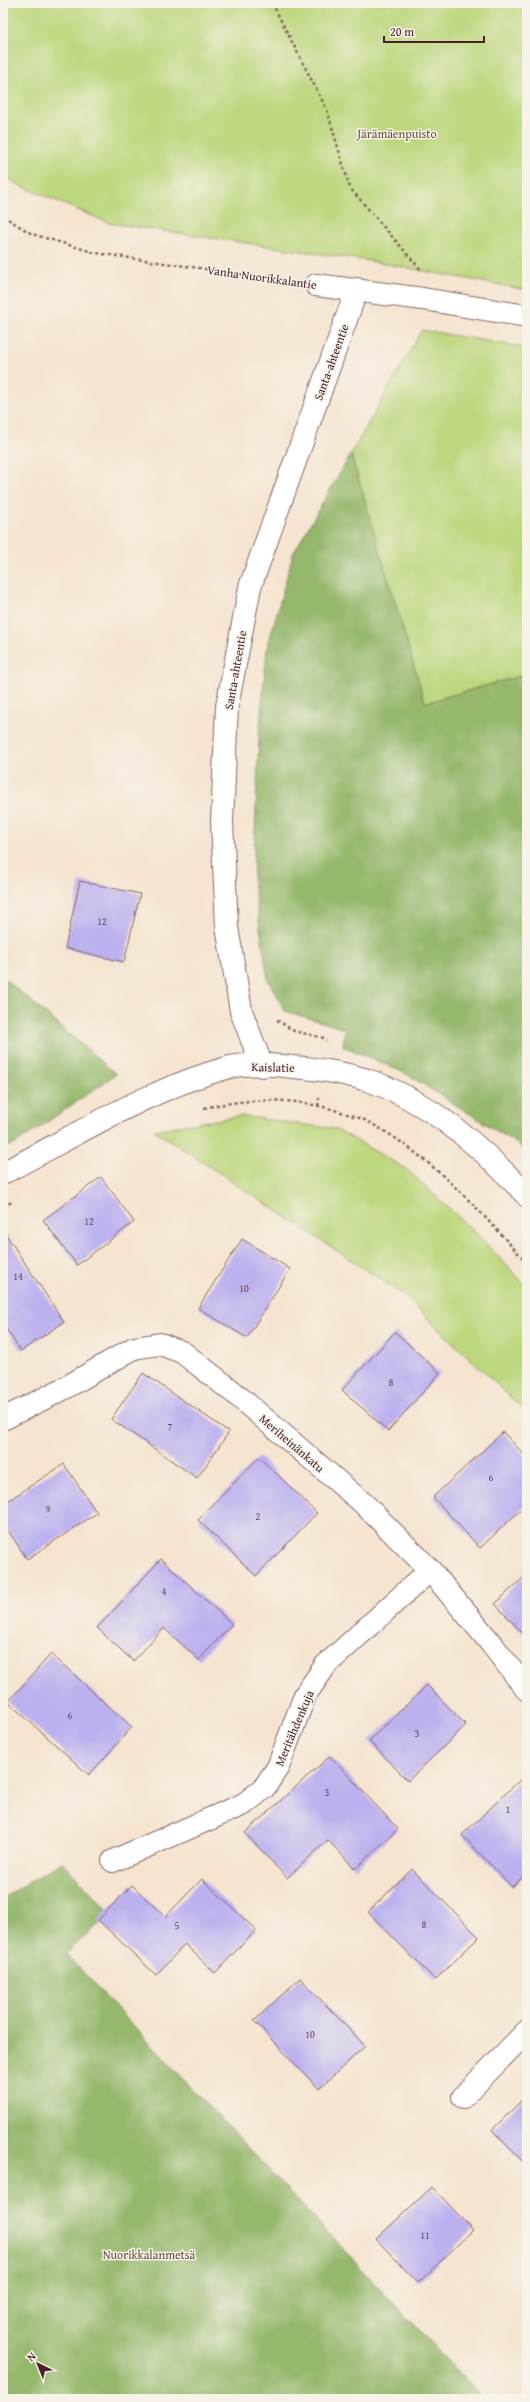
<svg xmlns="http://www.w3.org/2000/svg" width="530" height="2402" viewBox="0 0 530 2402" font-family="'Gentium Book Plus',serif">
<style>
.green{fill:#bcd77d;stroke:#837b54}
.forest{fill:#95b86c;stroke:#706c4c}
.building{fill:#bbb1ef}
.lines{fill:none;stroke-linecap:round;stroke-linejoin:round}
.minor-casing{stroke:#866464;stroke-width:24}
.path{stroke:#866464;stroke-width:2.5;stroke-dasharray:3 3;stroke-linecap:butt}
.minor{stroke:#fff;stroke-width:22}
.labels{text-anchor:middle;dominant-baseline:central;stroke-width:3;stroke-linejoin:round;paint-order:stroke}
.number-label{font-size:10px;fill:#66445c}
.park-label{font-size:12px;fill:#664d40;stroke:#f7f3e8}
.street-label{font-size:12px;fill:#4a1f2b;stroke:#f7f3e8}
</style>
<rect width="100%" height="100%" fill="#f7f3e8"/>
<filter id="ink" filterUnits="userSpaceOnUse"><feTurbulence type="fractalNoise" baseFrequency=".025" numOctaves="2"/><feDisplacementMap in="SourceGraphic" scale="8" xChannelSelector="R" yChannelSelector="G"/><feConvolveMatrix kernelMatrix="1 2 1 2 8 2 1 2 1" color-interpolation-filters="sRGB"/></filter>
<filter id="wash" filterUnits="userSpaceOnUse"><feTurbulence type="fractalNoise" baseFrequency=".012" numOctaves="4" result="noise"/><feDisplacementMap in="SourceGraphic" scale="16" xChannelSelector="R" yChannelSelector="G"/><feGaussianBlur stdDeviation="0.9" result="paint"/><feColorMatrix in="noise" values="0 0 0 0 0 0 0 0 0 0 0 0 0 0 0 0 0 1.4 0 .05"/><feComposite in="paint" operator="in"/></filter>
<g filter="url(#wash)">
<rect width="100%" height="100%" fill="#f5e4cf"/>
<g class="green">
<polygon points="3,3 527,3 527,290 370,261 109,223 19,185 3,175"/>
<polygon points="422,330 527,348 527,674 425,703 351,454"/>
<polygon points="241,1116 336,1129 406,1169 477,1234 527,1287 527,1413 401,1293 154,1130"/>
</g>
<g class="forest">
<polygon points="351,454 425,703 527,674 527,1154 519,1145 407,1074 343,1046 345,1029 285,1011 268,980 253,881 259,737 267,649 293,554"/>
<polygon points="3,977 116,1074 16,1144 3,1148"/>
<polygon points="62,1862 110,1913 66,1954 484,2399 3,2399 3,1898"/>
</g>
<g id="blocks">
<g class="building">
<polygon points="80,881 140,894 124,962 65,948"/>
<polygon points="101,1177 134,1222 77,1265 43,1220"/>
<polygon points="3,1230 64,1322 21,1351 3,1324"/>
<polygon points="242,1239 290,1269 247,1338 198,1308"/>
<polygon points="395,1332 440,1373 388,1431 342,1390"/>
<polygon points="143,1373 229,1432 197,1478 111,1419"/>
<polygon points="503,1432 527,1458 527,1504 480,1548 433,1497"/>
<polygon points="259,1457 317,1513 256,1576 198,1520"/>
<polygon points="64,1464 97,1513 27,1559 3,1523 3,1504"/>
<polygon points="161,1559 232,1624 199,1660 164,1628 133,1661 97,1628"/>
<polygon points="527,1574 527,1638 495,1604"/>
<polygon points="51,1654 132,1727 89,1775 8,1702"/>
<polygon points="427,1685 466,1725 408,1781 369,1741"/>
<polygon points="330,1756 398,1829 355,1869 328,1840 287,1878 245,1833"/>
<polygon points="522,1778 527,1783 527,1873 512,1887 462,1835"/>
<polygon points="412,1869 479,1937 435,1980 368,1912"/>
<polygon points="202,1879 256,1930 215,1973 185,1944 156,1975 98,1920 132,1885 165,1917"/>
<polygon points="300,1978 365,2046 319,2089 254,2021"/>
<polygon points="527,2095 527,2166 492,2130"/>
<polygon points="432,2187 473,2230 418,2283 376,2239"/>
</g>
</g>
</g>
<g filter="url(#ink)">
<use href="#blocks" fill-opacity="0" stroke="#866464" stroke-width="1"/>
<g class="lines">
<defs>
<g id="minor">
<polyline points="316,285 423,299 527,316"/>
<polyline points="262,1066 241,1011 227,927 222,822 227,706 250,587 357,289"/>
<path d="M3,1173C77,1135 148,1089 230,1067C247,1063 275,1065 293,1067C319,1069 347,1073 373,1082C432,1103 485,1150 527,1196"/>
<polyline points="3,1419 65,1388 134,1348 160,1344 182,1352 232,1391 364,1504 430,1570 490,1642 527,1690"/>
<polyline points="113,1861 244,1804 264,1788 278,1767 305,1695 326,1665 430,1570"/>
<polyline points="463,2097 527,2031"/>
</g>
</defs>
<use href="#minor" class="minor-casing"/>
<g class="path">
<polyline points="272,3 327,110 350,188 421,270"/>
<polyline points="3,216 32,234 96,253 288,281"/>
<polyline points="277,1020 294,1031 324,1038 326,1041"/>
<polyline points="318,1106 319,1098"/>
<path d="M204,1108C254,1097 298,1097 347,1114C355,1117 365,1119 372,1124C432,1157 482,1213 527,1263"/>
<polyline points="3,1206 12,1202"/>
</g>
<use href="#minor" class="minor"/>
</g>
</g>
<g class="labels">
<g class="number-label">
<text x="102" y="921">12</text>
<text x="89" y="1221">12</text>
<text x="18" y="1276">14</text>
<text x="244" y="1288">10</text>
<text x="391" y="1382">8</text>
<text x="170" y="1426">7</text>
<text x="491" y="1477">6</text>
<text x="48" y="1509">9</text>
<text x="258" y="1516">2</text>
<text x="164" y="1591">4</text>
<text x="70" y="1715">6</text>
<text x="417" y="1733">3</text>
<text x="327" y="1792">3</text>
<text x="508" y="1809">1</text>
<text x="424" y="1924">8</text>
<text x="177" y="1925">5</text>
<text x="310" y="2034">10</text>
<text x="425" y="2235">11</text>
</g>
<g class="park-label">
<text x="397" y="133">Järämäenpuisto</text>
<text x="149" y="2254">Nuorikkalanmetsä</text>
</g>
<g class="street-label">
<text transform="translate(262 277) rotate(8)">Vanha Nuorikkalantie</text>
<text transform="translate(331 362) rotate(-70)">Santa-ahteentie</text>
<text transform="translate(235 670) rotate(-80)">Santa-ahteentie</text>
<text transform="translate(273 1067) rotate(1)">Kaislatie</text>
<text transform="translate(292 1443) rotate(41)">Meriheinänkatu</text>
<text transform="translate(294 1728) rotate(-67)">Meritähdenkuja</text>
</g>
</g>
<rect width="530" height="2402" fill="none" stroke="#f7f3e8" stroke-width="16"/>
<g transform="translate(38 2364) rotate(317)" stroke="#f7f3e8" stroke-width="3" paint-order="stroke">
<path d="M0-3L7 15L0 10L-7 15Z" fill="#4a1f2b"/>
<text y="-6" font-size="11" font-weight="bold" text-anchor="middle" fill="#4a1f2b">N</text>
</g>
<path d="M384 36v6h100v-6" fill="none" stroke="#4a1f2b" stroke-width="2"/>
<text x="390" y="36" font-size="12" fill="#4a1f2b" stroke="#f7f3e8" stroke-width="3" paint-order="stroke">20 m</text>
</svg>
